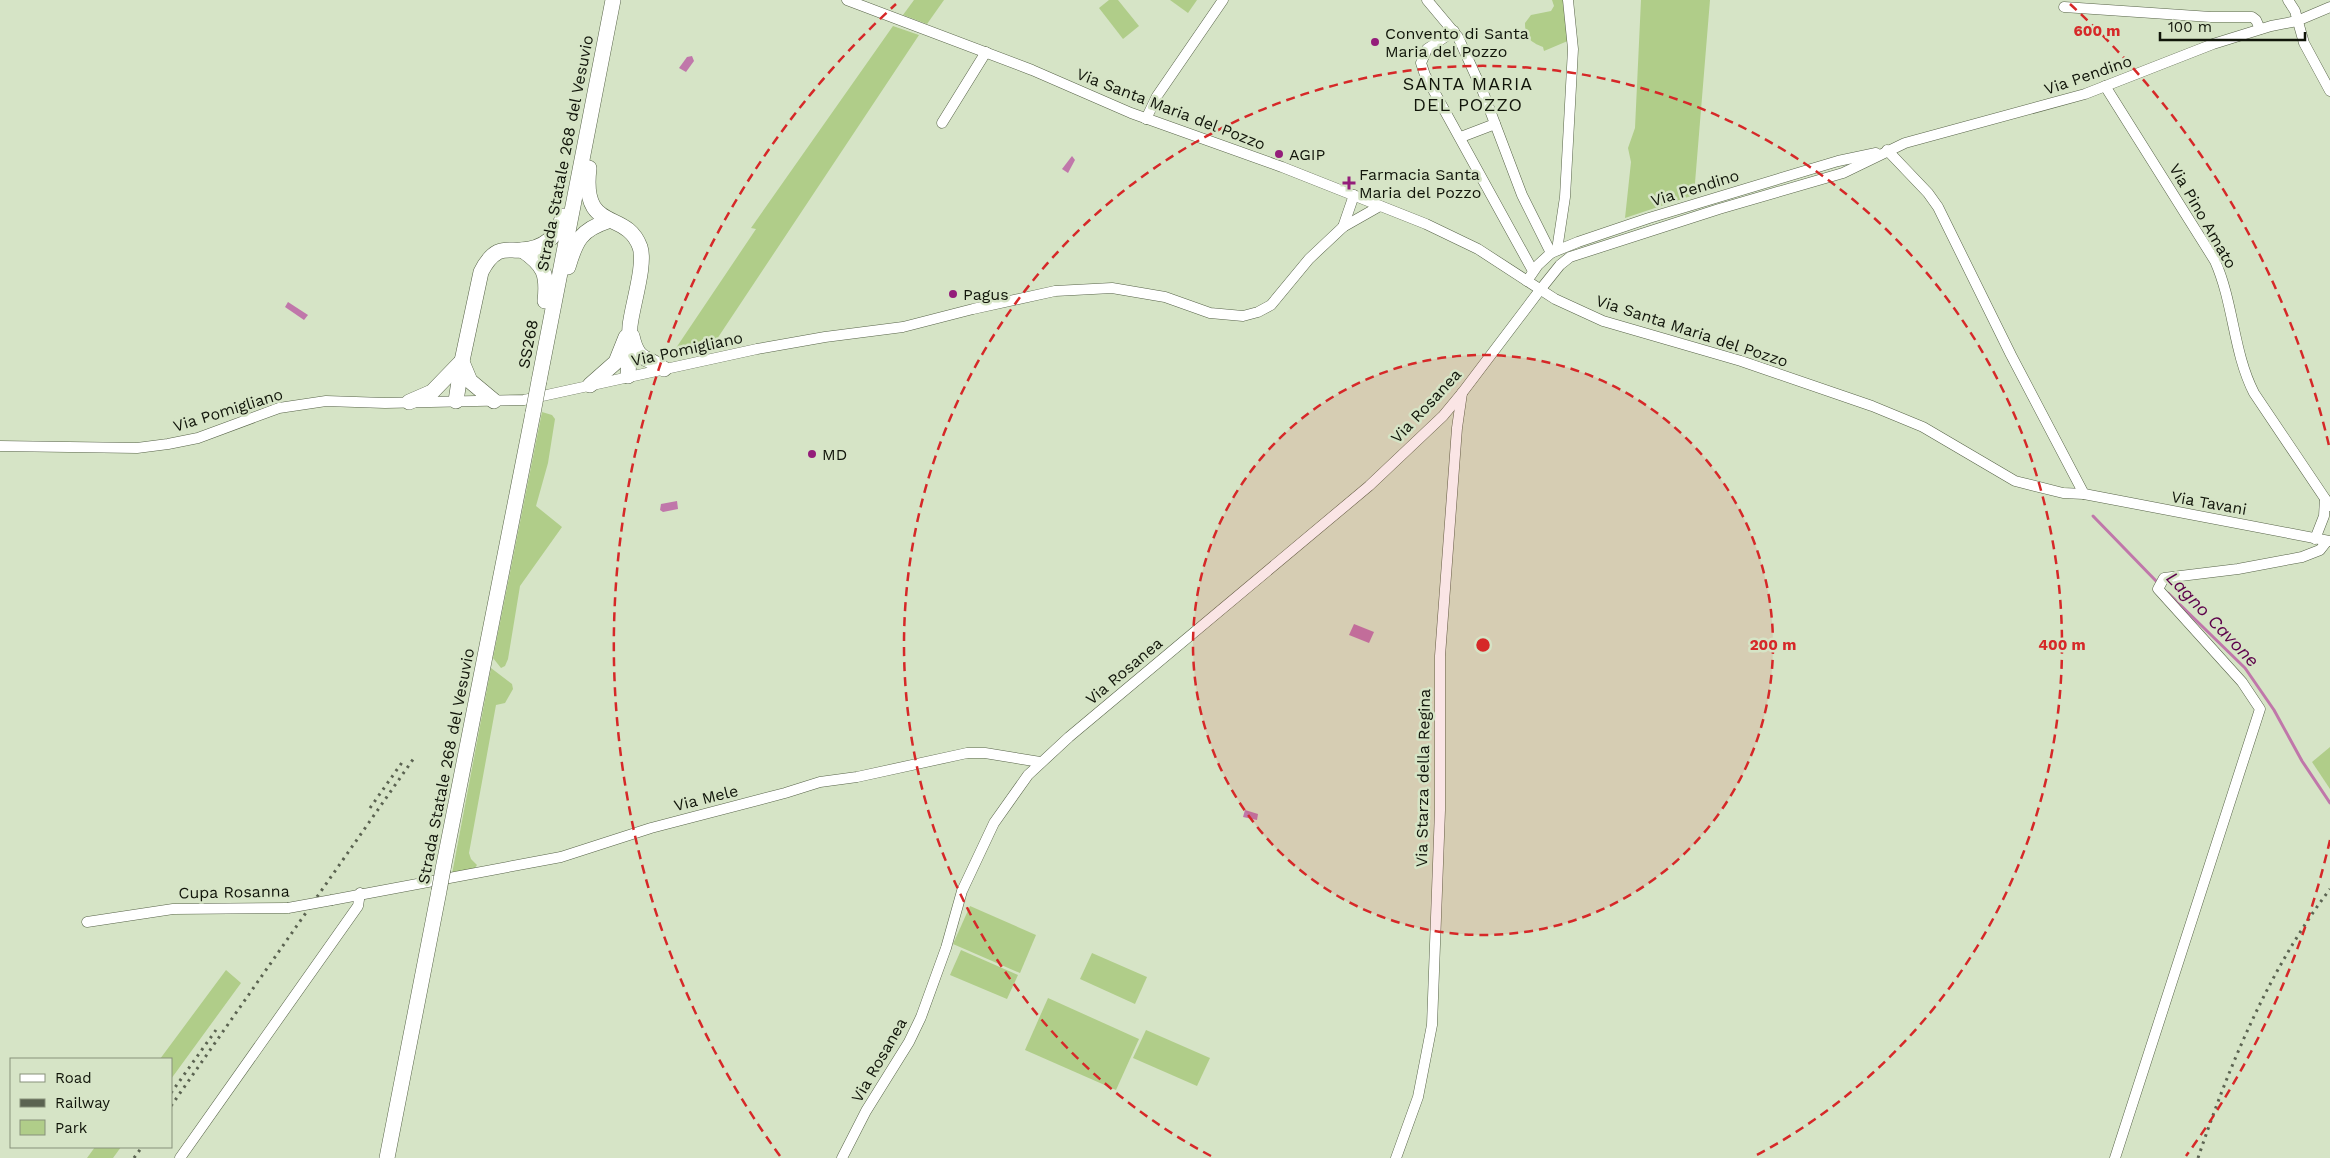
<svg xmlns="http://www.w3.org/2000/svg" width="2330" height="1158" viewBox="0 0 2330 1158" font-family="'Work Sans',sans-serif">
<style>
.green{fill:#b0cd89}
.water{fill:#c077aa}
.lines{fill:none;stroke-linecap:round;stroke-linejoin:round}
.stream{stroke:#c077aa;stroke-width:3}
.minor-casing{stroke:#576348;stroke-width:11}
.highway-casing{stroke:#576348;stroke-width:16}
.minor{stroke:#fff;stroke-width:10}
.highway{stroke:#fff;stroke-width:15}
.rail{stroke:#5b6351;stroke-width:3;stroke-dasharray:2.5 5;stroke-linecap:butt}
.minor-bridge-casing{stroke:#576348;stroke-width:11;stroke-linecap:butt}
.highway-bridge-casing{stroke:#576348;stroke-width:16;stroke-linecap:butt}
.minor-bridge{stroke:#fff;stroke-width:10}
.highway-bridge{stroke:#fff;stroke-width:15}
.ring{fill:none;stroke:#d62828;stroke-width:2.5;stroke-dasharray:9 6}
.poi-dot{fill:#941d7a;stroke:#d6e4c6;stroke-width:2}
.labels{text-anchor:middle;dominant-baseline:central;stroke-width:5;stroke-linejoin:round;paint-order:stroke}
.poi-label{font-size:16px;fill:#11150a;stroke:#d6e4c6;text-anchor:start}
.street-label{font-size:16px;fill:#11150a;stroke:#d6e4c6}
.neighbourhood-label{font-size:18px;letter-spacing:1px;fill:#11150a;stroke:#d6e4c6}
.water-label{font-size:18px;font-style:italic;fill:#5c004a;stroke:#d6e4c6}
.centre{fill:#d62828;stroke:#d6e4c6;stroke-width:2.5}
.ring-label{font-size:15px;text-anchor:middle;font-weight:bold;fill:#d62828;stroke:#d6e4c6;stroke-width:5;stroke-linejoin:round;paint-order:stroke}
</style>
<rect width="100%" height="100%" fill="#d6e4c6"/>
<g class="green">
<polygon points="914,0 944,0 927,24 903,15"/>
<polygon points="1109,0 1118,0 1139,26 1123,39 1099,8"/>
<polygon points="1170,0 1197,0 1188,13"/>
<path d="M1552,0H1565L1570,40L1544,51L1543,47C1530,42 1525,37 1525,23L1531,15L1551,11L1554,6Z"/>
<polygon points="1641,0 1710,0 1694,195 1625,218 1631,162 1628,148 1635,128"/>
<polygon points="893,26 919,35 711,348 676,355 674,351 756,229 751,228"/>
<polygon points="542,412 552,415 555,419 548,463 536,506 562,527 520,586 508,659 505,666 501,668 493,658"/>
<polygon points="491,668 512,684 513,689 505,703 496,705 469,853 471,859 477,865 474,869 452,874"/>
<polygon points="2330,747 2330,789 2312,762"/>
<polygon points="970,906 1036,935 1020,973 953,944"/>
<polygon points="961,950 1018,975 1007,999 950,975"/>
<polygon points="1092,953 1147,977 1135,1004 1080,979"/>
<polygon points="226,970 241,983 171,1079 171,1059 160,1059"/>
<polygon points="1048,998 1139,1039 1116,1090 1025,1050"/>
<polygon points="1146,1030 1210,1058 1197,1086 1133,1058"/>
<polygon points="95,1147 121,1147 113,1158 87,1158"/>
</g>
<g class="water">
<polygon points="692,56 694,61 686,72 679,68 687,57"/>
<polygon points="1072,156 1075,160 1068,173 1062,169"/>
<polygon points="288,302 308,315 304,320 285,307"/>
<polygon points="677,501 678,509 663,512 660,510 661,504"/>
<polygon points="1354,624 1374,632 1369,643 1349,635"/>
<polygon points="1245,810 1258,814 1257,820 1243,817"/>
</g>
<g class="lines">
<g class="stream">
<polyline points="2093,516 2158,583"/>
<polyline points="2168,593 2245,668 2274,710 2302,761 2330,803"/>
</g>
<defs>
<g id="minor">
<polyline points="847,0 1032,70 1131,113 1282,167 1426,224 1478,249 1555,299 1603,321 1741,361 1872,406 1923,427 2015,481 2063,493 2084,494 2330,541"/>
<polyline points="1427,0 1458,37 1483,92 1522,195 1551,253"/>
<polyline points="2288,0 2295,11 2304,43 2330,91"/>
<polyline points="2064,7 2211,17 2252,17 2256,20 2260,29"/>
<polyline points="1454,31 1427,49 1421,63 1425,75 1533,271"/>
<path d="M2105,86L2215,261C2234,304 2233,352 2254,393L2330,506"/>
<polyline points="1146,119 1157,96 1223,0"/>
<polyline points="942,123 986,52"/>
<polyline points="1461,137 1495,124"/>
<polyline points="1887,150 1928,193 1938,207 2011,355 2084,494"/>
<polyline points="1343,227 1354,195"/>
<polyline points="1557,250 1565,197 1573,49 1568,0"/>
<polyline points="1527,281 1538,265 1551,253 1578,242 1649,218 1838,161 1876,153"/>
<polyline points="0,446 137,448 168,444 198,438 279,408 326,401 385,403 524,400 757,349 825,337 903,327 973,309 1055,291 1112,288 1165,297 1210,313 1243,316 1258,312 1271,305 1309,259 1343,227 1380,206"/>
<polyline points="2315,539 2324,516 2325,499"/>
<polyline points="332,900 561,857 651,828 785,793 820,782 857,777 967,753 985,753 1040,762"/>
<polyline points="87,922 173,909 288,908"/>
<polyline points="180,1158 358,906 360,893"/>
<polyline points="842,1158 866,1111 909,1042 921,1017 946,948 962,891 994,823 1028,775 1069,737 1369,486 1443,416 1462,393 1540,290 1560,265 1570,257 1719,209 1843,173 1905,143 2085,94 2213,44 2271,26 2297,21 2330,7"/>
<polyline points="1396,1158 1418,1097 1432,1025 1440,810 1440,656 1457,428 1462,393"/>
<polyline points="2115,1158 2260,709 2242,682 2158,589 2164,578 2238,569 2302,557 2320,550 2327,541"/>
</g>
<g id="highway">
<path d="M589,168C581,235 626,208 640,247C646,264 632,306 630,326C629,343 629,360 628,376"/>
<path d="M522,250C544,265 548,274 545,301"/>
<path d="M568,267C576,240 581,230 608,221"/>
<path d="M632,336C638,363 646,355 664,369"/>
<polyline points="462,362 470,381 494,401"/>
<polyline points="539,381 613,0"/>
<polyline points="590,385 616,362 626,337"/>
<path d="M456,401L462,361L481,272C485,264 490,256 498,252C507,248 513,251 521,250C544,249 557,237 563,216"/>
<polyline points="409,402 432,392 462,361"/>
<polyline points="443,869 533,413"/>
<polyline points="387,1158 439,891"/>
</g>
</defs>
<use href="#minor" class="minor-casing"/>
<use href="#highway" class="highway-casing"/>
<use href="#minor" class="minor"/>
<use href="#highway" class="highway"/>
<g class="rail">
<polyline points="370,808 403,761"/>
<polyline points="171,1093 216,1030"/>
<polyline points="171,1106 414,758"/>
<polyline points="134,1158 142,1147"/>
<path d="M2198,1158C2230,1063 2269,970 2330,889"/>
</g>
<defs>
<polyline id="minor-bridge" points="288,908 332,900"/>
<g id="highway-bridge">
<polyline points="533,413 539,381"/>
<polyline points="439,891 443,869"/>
</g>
</defs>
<use href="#minor-bridge" class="minor-bridge-casing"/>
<use href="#highway-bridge" class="highway-bridge-casing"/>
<use href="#minor-bridge" class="minor-bridge"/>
<use href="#highway-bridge" class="highway-bridge"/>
</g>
<circle cx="1483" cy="645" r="290" fill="#d62828" fill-opacity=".12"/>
<g class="ring">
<circle cx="1483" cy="645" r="290"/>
<path d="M1211 1156A579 579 0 1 1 1755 1156"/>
<path d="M2330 840A869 869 0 0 1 2186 1156M780 1156A869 869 0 0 1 896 4M2070 4A869 869 0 0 1 2330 450"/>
</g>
<g class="poi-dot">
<circle cx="1375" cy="42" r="5"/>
<circle cx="1279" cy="154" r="5"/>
<path d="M1346.5 175.5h5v5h5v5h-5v5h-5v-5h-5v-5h5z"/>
<circle cx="953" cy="294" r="5"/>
<circle cx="812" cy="454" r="5"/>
</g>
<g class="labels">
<g class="poi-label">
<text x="1385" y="33">Convento di Santa<tspan x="1385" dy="18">Maria del Pozzo</tspan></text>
<text x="1289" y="154">AGIP</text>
<text x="1359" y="174">Farmacia Santa<tspan x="1359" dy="18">Maria del Pozzo</tspan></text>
<text x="963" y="294">Pagus</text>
<text x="822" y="454">MD</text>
</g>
<g class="street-label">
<text transform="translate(2088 75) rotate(-19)">Via Pendino</text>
<text transform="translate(1171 109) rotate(21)">Via Santa Maria del Pozzo</text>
<text transform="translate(565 153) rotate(-79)">Strada Statale 268 del Vesuvio</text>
<text transform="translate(1695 188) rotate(-17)">Via Pendino</text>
<text transform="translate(2203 216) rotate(60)">Via Pino Amato</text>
<text transform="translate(1692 331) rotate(18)">Via Santa Maria del Pozzo</text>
<text transform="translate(528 344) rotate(-79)">SS268</text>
<text transform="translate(687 349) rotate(-12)">Via Pomigliano</text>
<text transform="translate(1426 406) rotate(-47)">Via Rosanea</text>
<text transform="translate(228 410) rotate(-17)">Via Pomigliano</text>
<text transform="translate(2209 503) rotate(10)">Via Tavani</text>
<text transform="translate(1124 671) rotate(-40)">Via Rosanea</text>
<text transform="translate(446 766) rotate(-79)">Strada Statale 268 del Vesuvio</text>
<text transform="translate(1423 778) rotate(-89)">Via Starza della Regina</text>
<text transform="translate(706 798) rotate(-14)">Via Mele</text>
<text transform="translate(234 892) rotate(-1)">Cupa Rosanna</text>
<text transform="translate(879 1060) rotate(-60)">Via Rosanea</text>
</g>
<g class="neighbourhood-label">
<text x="1468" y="83">SANTA MARIA<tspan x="1468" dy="21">DEL POZZO</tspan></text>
</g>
<g class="water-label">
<text transform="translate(2213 619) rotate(46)">Lagno Cavone</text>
</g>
</g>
<circle cx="1483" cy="645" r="8" class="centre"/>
<g class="ring-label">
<text x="2097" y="36">600 m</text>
<text x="1773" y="650">200 m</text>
<text x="2062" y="650">400 m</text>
</g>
<rect x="10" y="1058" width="162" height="90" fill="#d6e4c6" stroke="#87917b"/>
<rect x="20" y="1074" width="25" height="8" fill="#ffffff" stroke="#87917b"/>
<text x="55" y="1083" font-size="15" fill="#11150a">Road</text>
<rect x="20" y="1099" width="25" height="8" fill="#5b6351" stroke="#87917b"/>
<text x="55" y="1108" font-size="15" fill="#11150a">Railway</text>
<rect x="20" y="1120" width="25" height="15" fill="#b0cd89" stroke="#87917b"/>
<text x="55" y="1133" font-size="15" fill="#11150a">Park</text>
<path d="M2160 32v8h145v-8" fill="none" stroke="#11150a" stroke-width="2.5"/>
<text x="2168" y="32" font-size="15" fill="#11150a" stroke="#d6e4c6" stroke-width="4" paint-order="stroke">100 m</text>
</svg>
